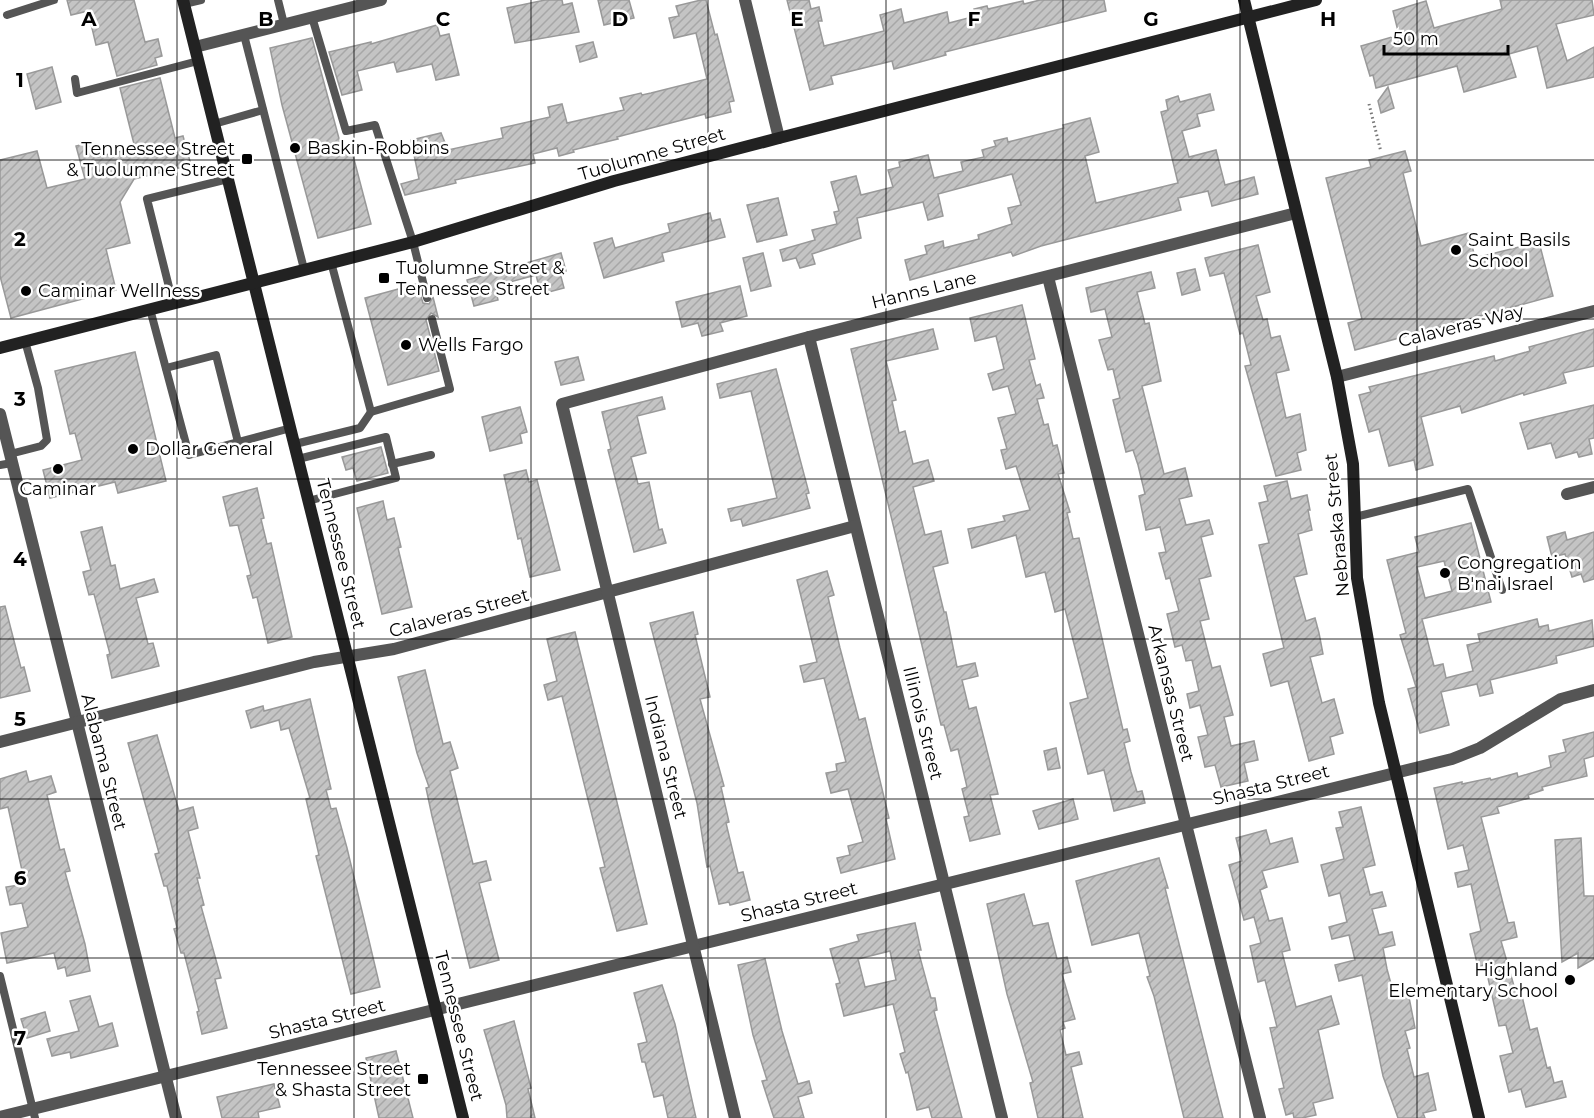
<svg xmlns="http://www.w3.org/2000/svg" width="1594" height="1118" viewBox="0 0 1594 1118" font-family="Montserrat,sans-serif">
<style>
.building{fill:url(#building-hatch);stroke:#999;stroke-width:1.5;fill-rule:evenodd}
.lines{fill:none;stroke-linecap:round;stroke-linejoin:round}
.path{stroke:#777;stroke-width:3;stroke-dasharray:1.5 3;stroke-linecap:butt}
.lane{stroke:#555;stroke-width:8}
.street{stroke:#555;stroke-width:12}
.secondary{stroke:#222;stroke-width:12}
.grid{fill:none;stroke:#000;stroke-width:1.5;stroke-opacity:0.55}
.poi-dot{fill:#000;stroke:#fff;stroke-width:2}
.labels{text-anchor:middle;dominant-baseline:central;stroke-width:5;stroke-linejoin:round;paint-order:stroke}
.poi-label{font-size:18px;fill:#000;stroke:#fff;text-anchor:start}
.street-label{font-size:18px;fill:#000;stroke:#fff}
.grid-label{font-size:20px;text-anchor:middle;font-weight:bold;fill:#000;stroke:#fff;stroke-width:5;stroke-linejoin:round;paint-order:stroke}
</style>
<defs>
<pattern id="building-hatch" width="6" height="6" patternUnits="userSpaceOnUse" patternTransform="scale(1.5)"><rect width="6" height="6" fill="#c4c4c4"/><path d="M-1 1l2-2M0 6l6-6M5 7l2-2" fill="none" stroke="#a7a7a7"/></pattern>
</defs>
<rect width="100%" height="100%" fill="#fff"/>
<g class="building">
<polygon points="67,0 134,0 145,42 158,39 162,56 155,58 157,65 117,76 108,42 96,45 88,11 71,15"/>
<polygon points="545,0 562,0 563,5 572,3 579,32 515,43 507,8"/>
<polygon points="598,0 629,0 634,18 604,25"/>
<polygon points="701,0 706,0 715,35 717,34 734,101 729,102 731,112 706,118 705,114 617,137 618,139 573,150 574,152 559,156 557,148 533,154 535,163 455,180 456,183 405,195 401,184 419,179 411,140 441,133 448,150 503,138 501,128 550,117 548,107 562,104 567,123 624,110 620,98 641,93 642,95 651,93 707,79 696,33 674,38 669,18 679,16 676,6"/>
<polygon points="787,0 809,0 811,9 819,7 822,21 818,21 824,46 884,31 880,15 901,9 904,23 947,12 949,23 976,16 974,9 987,6 988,9 1023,1 1024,4 1040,0 1104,0 1106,11 945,52 946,55 894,69 892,61 831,76 833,84 810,90"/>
<polygon points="1500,0 1592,0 1594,15 1556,24 1567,61 1594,47 1594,77 1547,88 1537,46 1509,54 1516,77 1464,92 1457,66 1376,88 1373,75 1370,76 1361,46 1399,35 1393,11 1426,1 1434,28 1502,9"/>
<polygon points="437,25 440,36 449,34 459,75 436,80 432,64 397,72 394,62 357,71 362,90 342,95 329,52 371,42 371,44"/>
<polygon points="312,38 341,146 350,144 371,224 318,238 282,105 270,48"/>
<polygon points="593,42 597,57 580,62 576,46"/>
<polygon points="52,67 61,102 36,109 27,74"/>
<polygon points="160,78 175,138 183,136 191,165 134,179 120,202 130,243 106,249 116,290 11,318 0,276 0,160 37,151 47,188 85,179 76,146 93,142 97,157 135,148 120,88"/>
<polygon points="1388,87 1394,108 1381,113 1378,101"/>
<polygon points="1210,94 1214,110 1197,114 1200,126 1182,131 1189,157 1216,150 1225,185 1254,177 1258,194 1212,206 1208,191 1178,198 1181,210 1041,246 1013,256 1011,252 910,280 905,260 927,254 925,246 943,241 944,248 979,239 978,235 1012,224 1008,208 1021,205 1012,174 938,194 943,216 928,220 923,202 857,218 861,238 812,254 815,264 800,268 796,258 783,261 780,250 815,240 812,230 837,224 834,212 839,211 831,182 856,176 861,195 893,187 888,170 900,167 899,162 928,155 934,178 963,171 961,162 984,157 982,150 996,146 994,141 1007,138 1008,142 1064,128 1063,125 1090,118 1099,152 1085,156 1096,203 1178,183 1161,112 1168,110 1166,100 1178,96 1180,102"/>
<polygon points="1405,151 1411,171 1403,173 1421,246 1469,233 1475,258 1539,242 1553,296 1355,350 1348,323 1362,319 1326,178 1371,167 1369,160"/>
<polygon points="778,198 787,235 757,242 747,205"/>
<polygon points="710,213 712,221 720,219 725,237 662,253 664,261 604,278 594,243 612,238 615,248 670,232 668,224"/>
<polygon points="1258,245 1270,292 1256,296 1263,320 1267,319 1271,338 1280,336 1289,370 1276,373 1286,418 1300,414 1306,450 1297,453 1301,470 1276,476 1245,366 1251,365 1243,333 1240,334 1224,273 1210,276 1205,258"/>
<polygon points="561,253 566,271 560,273 564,288 541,294 536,275 495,286 498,300 474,306 467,280"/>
<polygon points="763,253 771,286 751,291 743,258"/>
<polygon points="1195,269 1200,290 1182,295 1177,273"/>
<polygon points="1151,272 1155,288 1137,292 1145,324 1149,323 1161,381 1142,386 1164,474 1185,468 1192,496 1179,499 1186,525 1209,520 1213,534 1201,537 1211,576 1199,579 1209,619 1200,621 1212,668 1220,666 1233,715 1224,717 1231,746 1254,741 1258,760 1244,763 1248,781 1221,787 1215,765 1205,767 1198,737 1208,735 1200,705 1190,708 1187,694 1199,691 1192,660 1186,661 1182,645 1175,647 1167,614 1179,611 1170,578 1166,579 1159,553 1166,552 1160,527 1146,530 1139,496 1145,494 1138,465 1133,450 1126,452 1113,400 1120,398 1113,369 1108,370 1099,340 1112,337 1105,309 1091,312 1086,288"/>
<polygon points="417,284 423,303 429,304 433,297 438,317 431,313 426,320 439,371 388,385 365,298"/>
<polygon points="740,286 747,316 720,323 723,331 702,336 698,323 682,327 676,302"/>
<polygon points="1022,305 1035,359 1029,360 1036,386 1040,384 1044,398 1037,399 1044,425 1048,424 1053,446 1057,445 1064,473 1058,474 1070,512 1067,513 1073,539 1079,538 1123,730 1127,729 1130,741 1124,743 1131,772 1137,792 1142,791 1145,803 1114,811 1104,770 1088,774 1070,703 1088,698 1065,609 1055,612 1045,572 1026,577 1016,535 972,548 968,529 1005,521 1003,516 1030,510 1016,466 1006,469 1001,450 1007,449 998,418 1016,414 1008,386 993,390 988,374 1004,369 996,336 975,341 970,318"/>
<polygon points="933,329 938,349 886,361 896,400 892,401 899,433 905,431 913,464 928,460 934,481 913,487 925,535 941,531 948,563 933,567 944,612 946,612 957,667 975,663 978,676 962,680 969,709 976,707 998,794 990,795 1000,834 970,841 964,817 969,816 962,789 967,787 958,749 951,751 944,725 941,725 851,349"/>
<polygon points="1594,329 1594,366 1563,373 1566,383 1524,395 1523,393 1462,413 1460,406 1421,417 1433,465 1416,470 1414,460 1389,466 1379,429 1369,432 1359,395 1371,392 1369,387 1494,356 1495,361 1530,351 1529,347"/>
<polygon points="135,352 166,481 118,493 115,482 50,498 43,470 82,460 75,433 70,434 55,371"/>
<polygon points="578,357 584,380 561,385 555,362"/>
<polygon points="776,369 809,493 806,494 810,508 743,526 741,519 731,521 728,509 777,498 751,391 720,398 717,384"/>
<polygon points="662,397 665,409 637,416 646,453 631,457 638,484 649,482 659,530 662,529 666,543 634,552 608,450 611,449 602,412"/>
<polygon points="1594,405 1594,438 1589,439 1592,454 1579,457 1577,452 1556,458 1551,443 1528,449 1520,423"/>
<polygon points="520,407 527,432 520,434 522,443 490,451 482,417"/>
<polygon points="381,447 388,473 357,481 353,468 346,470 342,457"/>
<polygon points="526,470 529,482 537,480 560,570 530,577 521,538 518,539 504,475"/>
<polygon points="1287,481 1291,499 1307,495 1310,510 1308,510 1312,530 1298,534 1307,574 1294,577 1306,621 1315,618 1319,633 1323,654 1310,657 1322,703 1334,699 1343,733 1330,737 1334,754 1309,761 1288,681 1271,686 1263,654 1284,648 1259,545 1269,543 1259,503 1268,501 1264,486"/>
<polygon points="257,488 264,518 261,519 267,544 271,543 292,637 268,643 257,597 253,598 247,576 251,575 238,525 230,526 223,497"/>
<polygon points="383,501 387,520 394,518 401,547 398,548 412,607 382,614 357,508"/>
<path d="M1471,523L1491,602L1422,619L1434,666L1443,664L1446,678L1473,671L1467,645L1480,642L1478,634L1537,619L1539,627L1548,625L1549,631L1592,620L1594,646L1556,656L1557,663L1490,680L1493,693L1480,696L1477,684L1441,692L1449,725L1420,733L1408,689L1416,687L1400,635L1406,633L1387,560L1419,552L1415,537ZM1444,561L1452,591L1425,598L1417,567Z"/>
<polygon points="102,527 111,566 115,565 120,589 154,579 158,592 136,598 148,644 153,643 159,666 112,678 107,655 110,654 94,594 89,595 83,572 91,570 81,532"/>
<polygon points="1565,532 1567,540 1594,532 1594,579 1584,582 1581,574 1572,577 1565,554 1552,557 1547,537"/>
<polygon points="827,571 834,595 828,597 840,648 859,720 865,718 889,818 886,819 895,859 841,873 837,858 850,855 848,846 863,842 848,789 831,793 826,773 837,771 836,764 846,762 824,678 804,682 800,666 817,662 797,580"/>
<polygon points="5,606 21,668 24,667 30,691 0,698 0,607"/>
<polygon points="693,612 698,634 695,635 710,697 700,699 724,786 721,787 729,822 726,823 738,873 743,872 750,900 730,905 729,902 719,904 710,866 707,867 697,803 650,623"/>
<polygon points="575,632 647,924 617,931 600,868 605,867 562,696 548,700 544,685 557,681 547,639"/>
<polygon points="425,670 443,744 450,742 458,768 450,771 473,864 486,861 491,880 479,883 499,960 470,968 432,816 426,788 429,787 417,753 398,677"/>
<polygon points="310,699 331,789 326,790 331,809 336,808 347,848 380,987 351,994 316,856 319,855 306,799 310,798 289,728 281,730 279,720 251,728 246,711 263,706 264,711"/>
<polygon points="1594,732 1594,756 1584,759 1587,776 1542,787 1543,790 1528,795 1529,798 1497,807 1499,813 1481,817 1508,923 1514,922 1517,937 1501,941 1516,993 1521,992 1530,1030 1537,1028 1547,1068 1550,1067 1554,1083 1562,1081 1566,1097 1526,1107 1521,1089 1509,1092 1500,1056 1513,1053 1506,1025 1499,1026 1485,965 1478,967 1470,934 1481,931 1471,884 1458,887 1455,873 1469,870 1463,845 1448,849 1434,788 1462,782 1462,784 1490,778 1491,780 1517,773 1518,777 1551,767 1549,756 1566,752 1563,740"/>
<polygon points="157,735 179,811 193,807 198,828 188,831 200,878 197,878 204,905 201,906 221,978 215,979 227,1028 202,1034 197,1012 199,1011 184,953 181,953 174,929 177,928 167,886 164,886 155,854 159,853 128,743"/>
<polygon points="1056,748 1060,768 1048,770 1044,751"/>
<polygon points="26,771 29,782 51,776 56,792 47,795 60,850 64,849 70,871 65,872 85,944 90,971 67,976 65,967 58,969 54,953 7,963 1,933 28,927 22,903 10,905 6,887 25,884 8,807 0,809 0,779"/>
<polygon points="1073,799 1078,819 1039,829 1033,811"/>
<polygon points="1361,807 1375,865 1363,868 1370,895 1382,892 1386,906 1372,909 1379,935 1392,932 1395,945 1383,948 1387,969 1394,995 1408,992 1415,1028 1405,1031 1410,1048 1407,1049 1414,1077 1428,1073 1436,1110 1423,1113 1425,1118 1398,1118 1383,1076 1362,975 1339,981 1335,965 1355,960 1349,935 1332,939 1329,927 1347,922 1340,893 1329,896 1321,865 1344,859 1336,828 1343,827 1339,812"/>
<polygon points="1266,830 1270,844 1292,838 1298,862 1262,871 1267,887 1260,890 1269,921 1282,918 1290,950 1282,952 1296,1007 1331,996 1339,1024 1318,1030 1333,1098 1313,1103 1316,1115 1302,1118 1294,1118 1293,1113 1286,1115 1279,1089 1284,1088 1270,1028 1277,1027 1265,980 1258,982 1250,946 1261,943 1254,917 1244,920 1229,865 1242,861 1236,838"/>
<polygon points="1581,838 1584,896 1594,896 1594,959 1578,968 1578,953 1562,962 1555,840"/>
<polygon points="1159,858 1168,888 1165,888 1223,1118 1184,1118 1154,996 1147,977 1150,976 1139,933 1092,945 1076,881"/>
<polygon points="1024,894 1033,926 1048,923 1057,959 1067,957 1071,972 1062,974 1075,1019 1063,1022 1065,1028 1060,1030 1066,1055 1079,1052 1082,1064 1071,1067 1083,1118 1038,1118 1030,1083 1033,1082 1007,994 987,904"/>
<path d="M915,923L921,950H918L931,998H935L937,1010L934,1011L962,1118H932L929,1107L917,1110L908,1072L906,1073L900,1054L905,1052L893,1004L844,1016L836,984L840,983L830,949L859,941L857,935ZM890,951L896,980L865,987L858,959Z"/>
<polygon points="765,959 782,1031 798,1084 809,1081 812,1093 798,1097 804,1118 774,1118 762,1081 767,1080 753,1035 738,965"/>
<polygon points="662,985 675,1024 696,1118 668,1118 663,1095 654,1097 645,1062 642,1062 638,1044 647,1042 634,993"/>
<polygon points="90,996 99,1027 112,1023 118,1046 71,1058 70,1052 52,1056 47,1039 79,1031 70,1001"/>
<polygon points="45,1012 50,1031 27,1038 21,1019"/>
<polygon points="514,1021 531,1088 528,1089 535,1118 507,1118 506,1105 484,1030"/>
<polygon points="396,1051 413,1118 379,1118 366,1058"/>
<polygon points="274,1084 280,1107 258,1112 259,1118 222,1118 217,1097"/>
</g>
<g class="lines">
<polyline class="path" points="1369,104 1381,152"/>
<g class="lane">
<polyline points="278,0 284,24"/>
<polyline points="184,4 201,0"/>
<polyline points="7,15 54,0"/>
<polyline points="312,17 346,131 375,125 413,242 427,298"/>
<polyline points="244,35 304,269"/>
<polyline points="75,79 77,93 198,61"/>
<polyline points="214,124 263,110"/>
<polyline points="331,262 371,412"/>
<polyline points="173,303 147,199 228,179"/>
<polyline points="150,309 189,455 291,428"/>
<polyline points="166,368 216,355 238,442"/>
<polyline points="295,444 360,428 371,412 450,389 432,319"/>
<polyline points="10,454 41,446 47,440 38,388 25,341"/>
<polyline points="298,459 386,437 396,478 308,501"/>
<polyline points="392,464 431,455"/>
<polyline points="0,465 12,463"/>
<polyline points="1355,517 1468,489 1502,590"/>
<polyline points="0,976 35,1118"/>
</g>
<g class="street">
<polyline points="745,0 779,138"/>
<polyline points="195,47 381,0"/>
<polyline points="1048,277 1260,1118"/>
<polyline points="809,337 1002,1118"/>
<polyline points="1337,377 1594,311"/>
<polyline points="0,414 176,1118"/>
<polyline points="1567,494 1594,487"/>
<polyline points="0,742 314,662 394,649 855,526"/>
<polyline points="0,1117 1452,759 1480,748 1561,699 1594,690"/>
<polyline points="735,1118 562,404 809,337 1296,213"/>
</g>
<g class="secondary">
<polyline points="183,0 463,1118"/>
<polyline points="1244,0 1337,377 1353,464 1357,578 1379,703 1479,1118"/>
<polyline points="0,348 413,242 614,181 779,138 1316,0"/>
</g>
</g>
<path class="grid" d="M177,0V1118M354,0V1118M531,0V1118M708,0V1118M886,0V1118M1063,0V1118M1240,0V1118M1417,0V1118M0,160H1594M0,319H1594M0,479H1594M0,639H1594M0,799H1594M0,958H1594"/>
<g class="poi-dot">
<circle cx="295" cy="148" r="6"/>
<rect x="241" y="153" width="12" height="12" rx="3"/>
<circle cx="1456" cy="250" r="6"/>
<rect x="378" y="272" width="12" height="12" rx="3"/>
<circle cx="26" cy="291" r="6"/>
<circle cx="406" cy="345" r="6"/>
<circle cx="133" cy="449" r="6"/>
<circle cx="58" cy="469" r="6"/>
<circle cx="1445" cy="573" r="6"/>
<circle cx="1570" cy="980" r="6"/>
<rect x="417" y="1073" width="12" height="12" rx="3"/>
</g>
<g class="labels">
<g class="poi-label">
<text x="307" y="148">Baskin-Robbins</text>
<text x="235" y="149" text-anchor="end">Tennessee Street<tspan x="235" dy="21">&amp; Tuolumne Street</tspan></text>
<text x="1468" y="240">Saint Basils<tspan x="1468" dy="21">School</tspan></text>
<text x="396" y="268">Tuolumne Street &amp;<tspan x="396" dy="21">Tennessee Street</tspan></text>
<text x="38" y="291">Caminar Wellness</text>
<text x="418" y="345">Wells Fargo</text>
<text x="145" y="449">Dollar General</text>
<text x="58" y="489" text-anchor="middle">Caminar</text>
<text x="1457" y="563">Congregation<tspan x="1457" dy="21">B'nai Israel</tspan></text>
<text x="1558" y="970" text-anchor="end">Highland<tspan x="1558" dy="21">Elementary School</tspan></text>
<text x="411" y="1069" text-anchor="end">Tennessee Street<tspan x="411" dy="21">&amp; Shasta Street</tspan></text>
</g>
<g class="street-label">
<text transform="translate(652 154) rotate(-16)">Tuolumne Street</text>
<text transform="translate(924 290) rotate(-14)">Hanns Lane</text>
<text transform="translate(1461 326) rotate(-14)">Calaveras Way</text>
<text transform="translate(1337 525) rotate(-95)">Nebraska Street</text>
<text transform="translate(341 554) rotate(76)">Tennessee Street</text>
<text transform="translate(459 613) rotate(-15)">Calaveras Street</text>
<text transform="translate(1171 693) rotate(76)">Arkansas Street</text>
<text transform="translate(923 723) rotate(76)">Illinois Street</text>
<text transform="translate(666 757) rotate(76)">Indiana Street</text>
<text transform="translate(104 762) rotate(76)">Alabama Street</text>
<text transform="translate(1271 785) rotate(-14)">Shasta Street</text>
<text transform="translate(799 902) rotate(-14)">Shasta Street</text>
<text transform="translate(327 1019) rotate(-14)">Shasta Street</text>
<text transform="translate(459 1026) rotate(76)">Tennessee Street</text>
</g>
</g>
<g class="grid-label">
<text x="89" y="26">A</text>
<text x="266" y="26">B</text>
<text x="443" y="26">C</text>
<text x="620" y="26">D</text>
<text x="797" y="26">E</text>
<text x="974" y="26">F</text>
<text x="1151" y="26">G</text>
<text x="1328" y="26">H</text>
<text x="20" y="87">1</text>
<text x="20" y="246">2</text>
<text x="20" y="406">3</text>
<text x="20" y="566">4</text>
<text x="20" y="726">5</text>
<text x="20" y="885">6</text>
<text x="20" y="1045">7</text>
</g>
<path d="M1384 45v9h124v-9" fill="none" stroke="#000000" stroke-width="3"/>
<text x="1393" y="45" font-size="18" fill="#000000" stroke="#ffffff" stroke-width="4.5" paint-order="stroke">50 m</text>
</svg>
